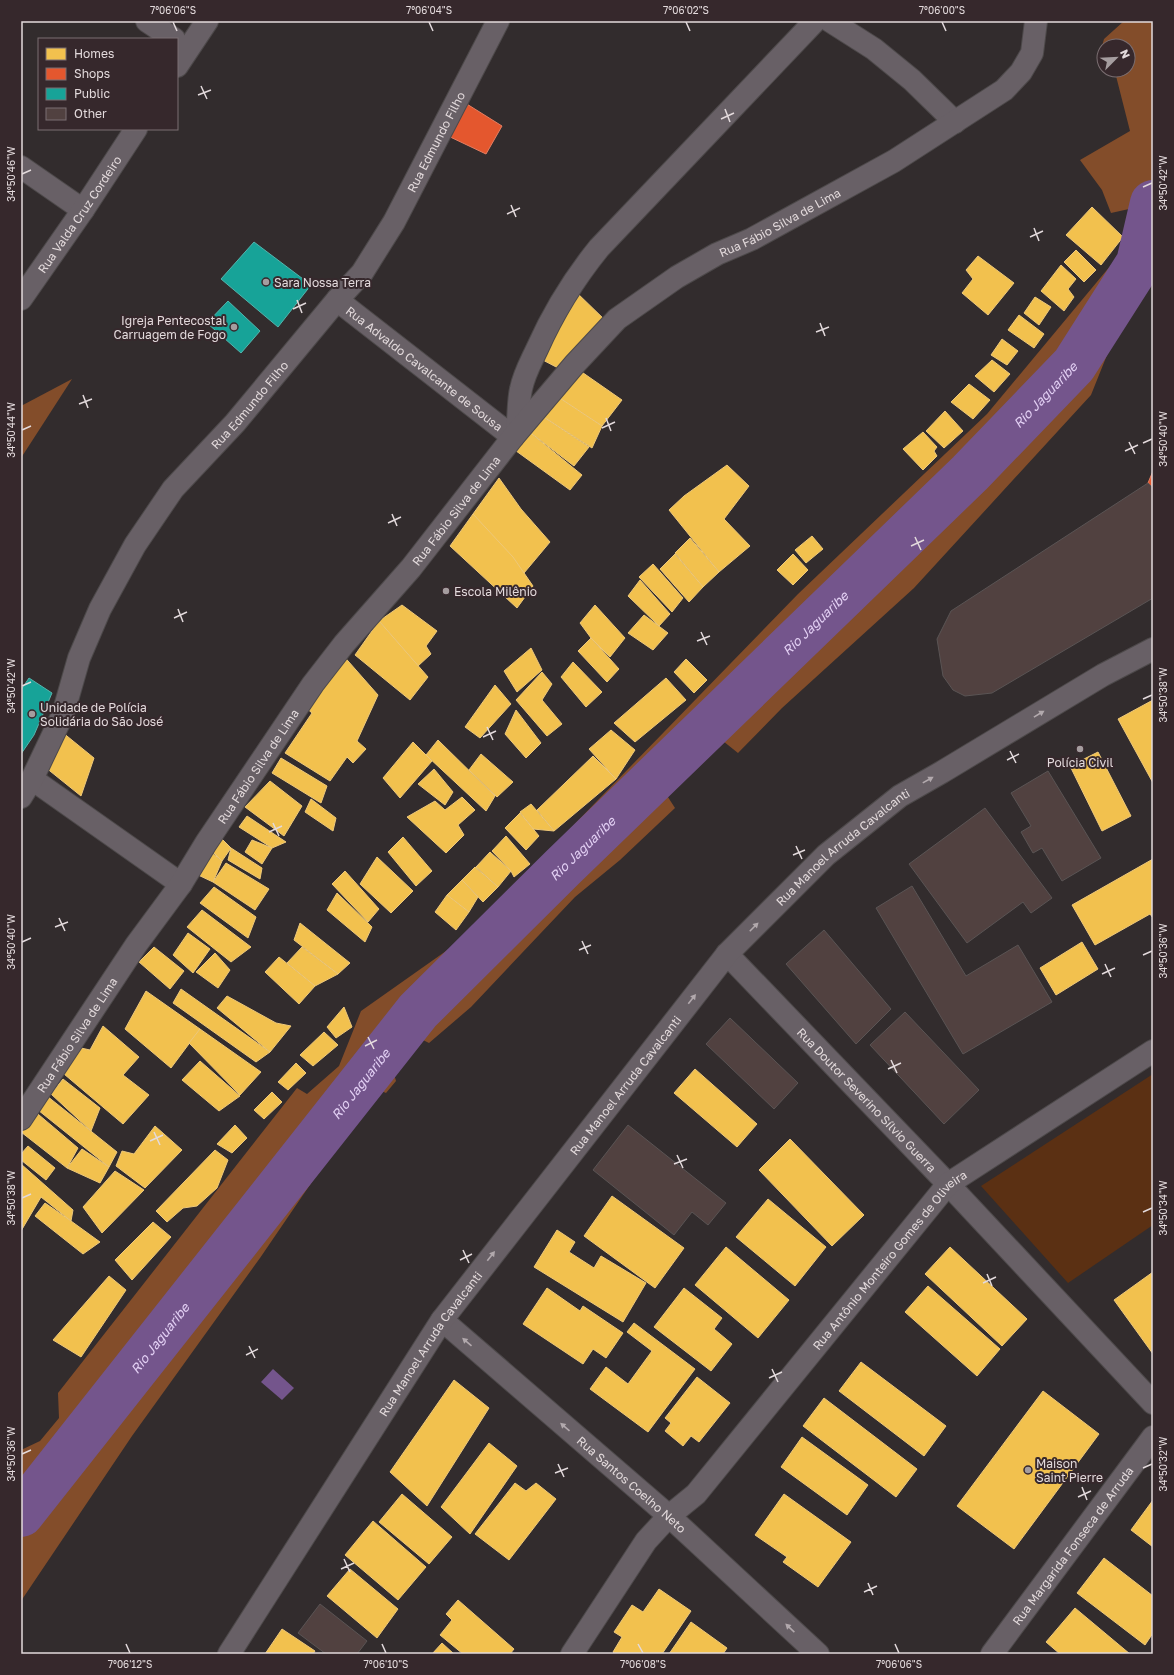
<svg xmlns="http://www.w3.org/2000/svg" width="1174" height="1675" viewBox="0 0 1174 1675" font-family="'Golos Text',sans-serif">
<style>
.green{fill:#5b3013}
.forest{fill:#834d2a}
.water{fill:#74558c}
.homes{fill:#f2c14e;stroke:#eec879}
.shops{fill:#e4572e;stroke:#e47e62}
.public{fill:#17a398;stroke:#54b4ac}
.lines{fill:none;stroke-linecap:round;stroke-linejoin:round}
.river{stroke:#74558c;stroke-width:46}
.building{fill:#514140;stroke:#5a5454}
.minor-casing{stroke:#4d494a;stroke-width:24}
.minor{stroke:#686066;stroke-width:22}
.oneway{fill:#b2a9ad}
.ticks{fill:none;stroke:#e3dadc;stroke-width:1.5}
.poi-dot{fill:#a59d9f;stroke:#36282c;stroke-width:1.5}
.labels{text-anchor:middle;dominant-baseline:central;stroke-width:4;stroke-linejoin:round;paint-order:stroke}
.street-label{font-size:12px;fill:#e3dadc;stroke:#36282c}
.poi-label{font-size:12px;fill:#e3dadc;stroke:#36282c;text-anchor:start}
.water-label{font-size:13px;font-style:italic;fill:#e3d0f4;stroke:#36282c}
.neatline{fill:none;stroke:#e3dadc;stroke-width:1.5}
.ticks-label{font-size:10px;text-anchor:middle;fill:#e3dadc}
</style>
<rect width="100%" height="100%" fill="#322c2d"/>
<polygon class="green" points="1153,1074 1153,1225 1068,1283 981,1186"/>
<g class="forest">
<polygon points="1124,21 1153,21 1153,240 1091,395 914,588 782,708 738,753 723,741 666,794 675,808 620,860 575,897 471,1007 429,1043 417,1037 390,1060 396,1081 386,1093 377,1089 361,1110 260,1258 132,1436 21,1601 21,1450 40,1441 59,1418 58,1393 297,1088 307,1094 339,1066 361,1011 463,939 798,594 987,414 1121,253 1138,207 1111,213 1102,190 1080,160 1130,131 1115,72 1113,70 1128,70 1128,46 1104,46 1104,59 1100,53 1104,39"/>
<polygon points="72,379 21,458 21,406"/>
</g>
<polygon class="water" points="273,1369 294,1388 282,1400 261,1382"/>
<g class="homes">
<polygon points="1092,207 1123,237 1101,265 1066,235"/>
<polygon points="1076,250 1096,270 1084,282 1064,262"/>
<polygon points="978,256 1014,283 988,315 962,293 973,279 966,270"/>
<polygon points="1061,265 1076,279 1068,289 1074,297 1064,311 1041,291"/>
<polygon points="574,290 606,321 560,369 539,358"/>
<polygon points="1035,297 1051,307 1039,325 1024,313"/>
<polygon points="1019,315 1044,334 1034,348 1008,330"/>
<polygon points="1002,339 1018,351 1007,365 991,355"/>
<polygon points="992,360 1010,374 994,392 975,376"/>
<polygon points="576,368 622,400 602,426 555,395"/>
<polygon points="969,384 990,400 973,419 951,402"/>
<polygon points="555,395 602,426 592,448 536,412"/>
<polygon points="945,411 963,431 944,448 926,431"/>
<polygon points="536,412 589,447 574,466 527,430"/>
<polygon points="527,430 582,475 570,490 512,448"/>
<polygon points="923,432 937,447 934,451 937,456 923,470 903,449"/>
<polygon points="727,465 749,486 724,519 750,546 719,572 669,510 684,496"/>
<polygon points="499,478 521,509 550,542 524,573 473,514"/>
<polygon points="473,514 513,557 533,586 517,608 450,546"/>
<polygon points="812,536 823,549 806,563 795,550"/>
<polygon points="690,538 719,572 703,587 675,553"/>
<polygon points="675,554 703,587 689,602 660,569"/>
<polygon points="793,554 808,570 793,585 777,570"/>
<polygon points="653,564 683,598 672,612 639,577"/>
<polygon points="640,580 670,614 659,626 628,596"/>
<polygon points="402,605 437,631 426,646 431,654 418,666 379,621"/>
<polygon points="595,605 625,638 610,657 591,638 580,623"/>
<polygon points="644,615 668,633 653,650 628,633"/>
<polygon points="379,621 428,677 410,700 355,655"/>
<polygon points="591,638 619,669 607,682 578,651"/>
<polygon points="531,648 542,670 517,692 504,671"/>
<polygon points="341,653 378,695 357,741 366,749 353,763 347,757 330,781 285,753 312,713 304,706"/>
<polygon points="686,659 707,680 694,693 674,672"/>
<polygon points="573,662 602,692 586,707 561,677"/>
<polygon points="542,672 552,684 542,700 562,724 547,736 516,700"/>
<polygon points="666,678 686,700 635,742 614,723"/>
<polygon points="495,685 511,704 480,738 465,727"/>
<polygon points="1153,700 1153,783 1118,719"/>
<polygon points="516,710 541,743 526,758 505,734"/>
<polygon points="611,730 635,750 616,779 589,749"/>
<polygon points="62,732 94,758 81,796 45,767"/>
<polygon points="438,740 495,796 486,811 426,755"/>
<polygon points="413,742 432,761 400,798 383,778"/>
<polygon points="1098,752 1131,816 1102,831 1070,766"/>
<polygon points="481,754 513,782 497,797 469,770"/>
<polygon points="593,756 616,779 554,831 537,810"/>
<polygon points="281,758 327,786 321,803 272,773"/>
<polygon points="434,769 453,792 445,805 418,784"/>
<polygon points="270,781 302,806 284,836 245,807"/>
<polygon points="462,797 475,810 458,825 464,835 446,853 407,817 435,801 445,810"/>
<polygon points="311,799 336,818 333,831 305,812"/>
<polygon points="531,804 554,831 533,829 520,812"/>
<polygon points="520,813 539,836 526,850 505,828"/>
<polygon points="247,816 286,842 272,848 239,827"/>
<polygon points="219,836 231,848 222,861 209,848"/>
<polygon points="506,836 530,864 514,877 511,871 492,851"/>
<polygon points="403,837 432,871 416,886 388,852"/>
<polygon points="252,840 272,848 262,864 245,852"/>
<polygon points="231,848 262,868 260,879 228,860"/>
<polygon points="211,852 222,861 213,882 196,874"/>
<polygon points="490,852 511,871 498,887 476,867"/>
<polygon points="377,857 413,891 391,913 360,884"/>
<polygon points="1153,859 1153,918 1150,914 1095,945 1072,905"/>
<polygon points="226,863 269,889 255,910 213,882"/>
<polygon points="475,867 498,887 483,902 462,880"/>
<polygon points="345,871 379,909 368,922 332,884"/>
<polygon points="462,880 478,897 469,912 447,895"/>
<polygon points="214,887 256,917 248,938 200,903"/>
<polygon points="337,893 372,927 365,942 327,910"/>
<polygon points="447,895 469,912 456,930 435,912"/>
<polygon points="202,910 251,947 231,962 187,927"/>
<polygon points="300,923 350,963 338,974 294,940"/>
<polygon points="188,933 210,949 193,973 173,955"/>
<polygon points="1082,942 1098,969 1056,995 1040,968"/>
<polygon points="154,947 184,971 170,989 139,962"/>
<polygon points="302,947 338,974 315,986 287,963"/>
<polygon points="215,953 230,970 218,988 196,972"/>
<polygon points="279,957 315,986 299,1004 265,972"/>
<polygon points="181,989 270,1052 256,1062 173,1003"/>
<polygon points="146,991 200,1029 171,1068 125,1029"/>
<polygon points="227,996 276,1023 291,1026 270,1052 217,1008"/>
<polygon points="344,1007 352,1027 336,1038 327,1027"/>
<polygon points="103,1026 139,1057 123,1075 149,1095 123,1124 64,1074 81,1048 90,1050"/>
<polygon points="200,1029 261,1072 240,1095 189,1043"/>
<polygon points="324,1032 338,1045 313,1066 300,1055"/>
<polygon points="200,1061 240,1096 219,1111 182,1080"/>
<polygon points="296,1063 306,1073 288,1090 278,1082"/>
<polygon points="695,1069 757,1124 737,1147 674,1093"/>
<polygon points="63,1079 100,1108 91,1131 51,1094"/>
<polygon points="42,1092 117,1152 109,1167 33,1106"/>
<polygon points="272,1092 282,1102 264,1119 254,1110"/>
<polygon points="32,1109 78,1148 67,1168 21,1132 21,1124"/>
<polygon points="235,1125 247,1138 232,1153 217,1144"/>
<polygon points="155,1126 182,1150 145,1188 116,1166 122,1151 134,1154"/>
<polygon points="790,1139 864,1215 832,1246 759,1170"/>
<polygon points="28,1146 55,1168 46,1180 21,1160 21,1154"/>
<polygon points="82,1149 109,1167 100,1183 67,1168"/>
<polygon points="215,1150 228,1160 217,1188 197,1206 183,1208 167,1222 156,1211"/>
<polygon points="21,1164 73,1210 71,1221 41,1197 21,1231"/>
<polygon points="115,1171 144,1190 102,1233 83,1207"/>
<polygon points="612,1196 684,1248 655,1288 584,1236"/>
<polygon points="768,1199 826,1247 795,1286 736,1237"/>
<polygon points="45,1203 71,1221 100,1242 83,1254 35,1216"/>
<polygon points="153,1222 171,1237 132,1280 115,1260"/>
<polygon points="557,1230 575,1242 569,1252 594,1268 601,1256 646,1283 623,1322 534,1267"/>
<polygon points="726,1247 789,1300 758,1338 695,1285"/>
<polygon points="950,1247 1027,1319 1002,1346 925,1274"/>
<polygon points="1153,1272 1153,1354 1114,1300"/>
<polygon points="109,1276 126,1290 81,1357 53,1340"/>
<polygon points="928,1286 1000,1349 977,1376 905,1312"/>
<polygon points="547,1288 580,1311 583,1306 623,1333 606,1358 593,1349 583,1364 523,1324"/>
<polygon points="684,1288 722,1318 714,1329 732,1344 711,1371 654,1327"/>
<polygon points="634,1323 695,1369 648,1432 590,1389 606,1367 628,1384 652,1351 627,1332"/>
<polygon points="861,1362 946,1426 924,1456 839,1391"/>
<polygon points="697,1377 730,1403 699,1442 691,1436 683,1446 665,1431 671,1423 665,1418"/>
<polygon points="454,1380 489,1408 427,1506 390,1472"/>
<polygon points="1043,1391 1099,1434 1014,1549 957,1506"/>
<polygon points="824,1398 917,1469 896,1497 803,1426"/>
<polygon points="802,1437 868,1485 847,1515 781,1467"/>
<polygon points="489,1443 517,1466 470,1534 441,1507"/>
<polygon points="515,1483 526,1491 536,1483 556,1499 509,1560 475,1534"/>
<polygon points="402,1494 452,1537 429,1564 379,1522"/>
<polygon points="784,1494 851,1542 818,1587 783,1562 787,1557 755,1535"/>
<polygon points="1153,1500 1153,1547 1131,1530"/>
<polygon points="373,1521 426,1567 398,1600 345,1555"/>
<polygon points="1104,1558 1153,1596 1153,1633 1145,1645 1077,1593"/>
<polygon points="350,1569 398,1609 377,1638 327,1596"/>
<polygon points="659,1589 691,1611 662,1654 615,1654 613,1652 622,1637 614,1632 632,1605 643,1612"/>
<polygon points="458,1600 514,1649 510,1654 463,1654 440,1635 452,1620 446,1614"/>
<polygon points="1075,1608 1130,1654 1060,1654 1046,1642"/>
<polygon points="691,1622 727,1648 723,1654 669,1654"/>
<polygon points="282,1629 315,1651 313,1654 265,1654"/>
<polygon points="442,1643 454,1654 432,1654"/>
</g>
<g class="shops">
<polygon points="462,101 502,126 486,154 446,135"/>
<polygon points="1153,471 1153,488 1148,483"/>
</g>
<g class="public">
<polygon points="254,242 311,285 278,327 221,279"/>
<polygon points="228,301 260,331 241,353 207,323"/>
<polygon points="29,678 52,693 34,735 21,754 21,690"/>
</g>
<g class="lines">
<path class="river" id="s1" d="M21,1514L418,1011L563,867L970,473L1074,365L1139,263L1153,203"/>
</g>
<g class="building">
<polygon points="1148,483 1153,488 1153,598 992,693 965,696 953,690 943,676 937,639 951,611"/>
<polygon points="1048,771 1101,858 1062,881 1042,848 1033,853 1021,832 1031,826 1011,793"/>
<polygon points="985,808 1052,898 1031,913 1023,902 967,943 909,864"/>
<polygon points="912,886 966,976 1018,945 1052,1002 963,1054 876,908"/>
<polygon points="824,930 891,1009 856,1044 786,964"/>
<polygon points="905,1012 979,1090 944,1124 870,1045"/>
<polygon points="730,1018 798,1083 774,1109 706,1044"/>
<polygon points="628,1125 726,1203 708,1225 692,1212 674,1235 593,1170"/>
<polygon points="320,1604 367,1641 357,1654 326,1654 298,1633"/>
</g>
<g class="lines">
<defs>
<g id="minor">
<polyline points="147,21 174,39"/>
<polyline points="830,21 874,49 912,80 955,122"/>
<polyline points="177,66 207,21"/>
<polyline points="21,167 83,210"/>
<path id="s2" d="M21,299L83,210L136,129"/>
<path id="s3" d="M337,300L513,437"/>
<path d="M517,431C519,417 518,402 521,389C524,374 531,362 537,349C554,311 573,280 599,248L815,21"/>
<polyline points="32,779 181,884"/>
<path id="s4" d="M21,797L32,779L63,714L79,658L100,609L135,545L173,489L235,423L337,300L362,273L394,222L498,21"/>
<path id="s5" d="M727,954L948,1184L1153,1403"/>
<path id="s6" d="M21,1119L136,945L181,884L206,843L313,684L344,644L411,568L513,437L574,365L617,319L677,277L717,254L752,239L894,161L1004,90L1021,72L1032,53L1036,21"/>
<path id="s7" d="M442,1320L669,1516L818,1654"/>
<path id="s8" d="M229,1654L442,1320L727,954L826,855L900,796L942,772L1103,675L1153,649"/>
<path id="s9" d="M572,1654L646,1541L669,1516L696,1494L948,1184L1153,1051"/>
<path id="s10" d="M992,1654L1153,1437"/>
</g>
</defs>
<use href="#minor" class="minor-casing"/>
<use href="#minor" class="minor"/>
</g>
<defs><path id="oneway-solid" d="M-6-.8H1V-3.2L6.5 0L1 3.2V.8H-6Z"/></defs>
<g class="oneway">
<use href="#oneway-solid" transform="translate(1039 714) rotate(-31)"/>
<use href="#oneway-solid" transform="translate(928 780) rotate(-29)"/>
<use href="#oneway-solid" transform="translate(754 927) rotate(-45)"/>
<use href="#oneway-solid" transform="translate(692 999) rotate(-52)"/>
<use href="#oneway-solid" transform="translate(491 1256) rotate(-52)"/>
<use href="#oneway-solid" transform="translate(467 1342) rotate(-139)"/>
<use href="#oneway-solid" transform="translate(565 1427) rotate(-139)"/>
<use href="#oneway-solid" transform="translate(790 1628) rotate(-137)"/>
</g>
<path class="ticks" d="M173,22L177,31M429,22L433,31M686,22L690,31M942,22L946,31M201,86L207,99M198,95L211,90M725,109L730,122M721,119L734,113M22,174L31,170M1143,187L1152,183M511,205L516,217M507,214L520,208M1034,228L1039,241M1030,237L1043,231M297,300L302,313M293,309L306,303M820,323L825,336M816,332L829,327M83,395L88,408M79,404L92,399M606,418L611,431M602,428L615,422M22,430L31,426M1129,442L1135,454M1143,443L1152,439M1125,451L1138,445M392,514L397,526M388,523L401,517M915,537L921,550M911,546L924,540M178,609L183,622M174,618L187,612M701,632L707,645M697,641L710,636M22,686L31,682M1143,699L1152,695M487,727L493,740M483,737L496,731M1010,751L1016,763M1007,760L1019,754M273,823L279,836M269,832L282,826M796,846L802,859M793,855L805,850M59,918L65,931M55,927L68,922M582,941L588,954M22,942L31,938M579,950L591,945M1143,955L1152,951M1105,964L1111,977M1102,974L1115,968M368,1037L374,1049M365,1046L377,1040M891,1060L897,1073M888,1069L901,1063M154,1132L160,1145M150,1141L163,1135M677,1155L683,1168M674,1164L687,1159M22,1198L31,1194M1143,1212L1152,1208M463,1250L469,1263M460,1260L472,1254M987,1274L992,1286M983,1283L996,1277M249,1346L255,1358M246,1355L258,1349M772,1369L778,1382M769,1378L782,1372M22,1454L31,1450M558,1464L564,1477M1143,1468L1152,1464M555,1473L568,1468M1082,1487L1087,1500M1078,1497L1091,1491M344,1559L350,1572M341,1569L354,1563M868,1583L873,1595M864,1592L877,1586M126,1644L130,1653M382,1644L386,1653M638,1644L643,1653M895,1644L899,1653"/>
<g class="poi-dot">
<circle cx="266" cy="282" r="4"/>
<circle cx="234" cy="327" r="4"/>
<circle cx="446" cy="591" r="4"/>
<circle cx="32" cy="714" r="4"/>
<circle cx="1080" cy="749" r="4"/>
<circle cx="1028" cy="1470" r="4"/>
</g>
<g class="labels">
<g class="street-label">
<text stroke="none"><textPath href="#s4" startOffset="783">Rua Edmundo Filho</textPath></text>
<text stroke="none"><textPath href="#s2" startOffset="103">Rua Valda Cruz Cordeiro</textPath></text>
<text stroke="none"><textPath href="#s6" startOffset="1189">Rua Fábio Silva de Lima</textPath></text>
<text stroke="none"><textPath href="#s3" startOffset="111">Rua Advaldo Cavalcante de Sousa</textPath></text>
<text stroke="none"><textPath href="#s4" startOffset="459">Rua Edmundo Filho</textPath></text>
<text stroke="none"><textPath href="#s6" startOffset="749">Rua Fábio Silva de Lima</textPath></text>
<text stroke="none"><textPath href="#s6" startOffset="425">Rua Fábio Silva de Lima</textPath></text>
<text stroke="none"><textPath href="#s8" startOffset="1018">Rua Manoel Arruda Cavalcanti</textPath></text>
<text stroke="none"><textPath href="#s6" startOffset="101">Rua Fábio Silva de Lima</textPath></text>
<text stroke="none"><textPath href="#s8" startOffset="694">Rua Manoel Arruda Cavalcanti</textPath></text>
<text stroke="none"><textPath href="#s5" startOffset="202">Rua Doutor Severino Sílvio Guerra</textPath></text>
<text stroke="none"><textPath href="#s9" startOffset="508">Rua Antônio Monteiro Gomes de Oliveira</textPath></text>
<text stroke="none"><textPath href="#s8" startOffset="370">Rua Manoel Arruda Cavalcanti</textPath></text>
<text stroke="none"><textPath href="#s7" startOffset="251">Rua Santos Coelho Neto</textPath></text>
<text stroke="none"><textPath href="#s10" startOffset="135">Rua Margarida Fonseca de Arruda</textPath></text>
</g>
<g class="poi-label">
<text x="274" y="282">Sara Nossa Terra</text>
<text x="226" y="320" text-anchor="end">Igreja Pentecostal<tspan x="226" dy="14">Carruagem de Fogo</tspan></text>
<text x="454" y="591">Escola Milênio</text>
<text x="40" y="707">Unidade de Polícia<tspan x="40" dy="14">Solidária do São José</tspan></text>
<text x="1080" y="762" text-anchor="middle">Polícia Civil</text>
<text x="1036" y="1463">Maison<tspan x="1036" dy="14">Saint Pierre</tspan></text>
</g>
<g class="water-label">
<text stroke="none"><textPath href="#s1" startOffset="1520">Rio Jaguaribe</textPath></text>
<text stroke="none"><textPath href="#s1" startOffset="1196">Rio Jaguaribe</textPath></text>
<text stroke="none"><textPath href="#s1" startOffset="872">Rio Jaguaribe</textPath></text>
<text stroke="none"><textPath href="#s1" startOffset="548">Rio Jaguaribe</textPath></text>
<text stroke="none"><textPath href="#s1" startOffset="224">Rio Jaguaribe</textPath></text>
</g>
</g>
<rect width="1174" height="1675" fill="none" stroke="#36282c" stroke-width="44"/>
<rect x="38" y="38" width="140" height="92" fill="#36282c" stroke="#7b6f72"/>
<rect x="46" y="48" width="20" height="12" fill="#f2c14e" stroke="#7b6f72"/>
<text x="74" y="58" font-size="12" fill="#e3dadc">Homes</text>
<rect x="46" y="68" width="20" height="12" fill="#e4572e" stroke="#7b6f72"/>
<text x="74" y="78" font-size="12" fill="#e3dadc">Shops</text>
<rect x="46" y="88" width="20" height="12" fill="#17a398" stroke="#7b6f72"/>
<text x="74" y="98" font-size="12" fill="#e3dadc">Public</text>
<rect x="46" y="108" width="20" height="12" fill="#514140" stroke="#7b6f72"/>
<text x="74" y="118" font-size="12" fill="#e3dadc">Other</text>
<g transform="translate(1116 58) rotate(66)"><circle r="19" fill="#36282c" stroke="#7b6f72"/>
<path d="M0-3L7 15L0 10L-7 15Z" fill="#a59d9f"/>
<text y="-6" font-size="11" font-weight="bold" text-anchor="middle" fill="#e3dadc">N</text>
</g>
<rect x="22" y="22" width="1130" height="1631" class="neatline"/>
<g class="ticks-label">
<text x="173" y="14">7°06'06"S</text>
<text x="429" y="14">7°06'04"S</text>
<text x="686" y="14">7°06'02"S</text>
<text x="942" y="14">7°06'00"S</text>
<text transform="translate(11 174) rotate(-90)" y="4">34°50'46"W</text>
<text transform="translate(1163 183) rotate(-90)" y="4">34°50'42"W</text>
<text transform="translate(11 430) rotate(-90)" y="4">34°50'44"W</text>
<text transform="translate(1163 439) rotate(-90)" y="4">34°50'40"W</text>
<text transform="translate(11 686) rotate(-90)" y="4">34°50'42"W</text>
<text transform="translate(1163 695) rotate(-90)" y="4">34°50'38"W</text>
<text transform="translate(11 942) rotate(-90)" y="4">34°50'40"W</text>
<text transform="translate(1163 951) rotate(-90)" y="4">34°50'36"W</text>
<text transform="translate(11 1198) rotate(-90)" y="4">34°50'38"W</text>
<text transform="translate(1163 1208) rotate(-90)" y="4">34°50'34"W</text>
<text transform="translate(11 1454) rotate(-90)" y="4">34°50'36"W</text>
<text transform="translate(1163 1464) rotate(-90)" y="4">34°50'32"W</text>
<text x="130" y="1668">7°06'12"S</text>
<text x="386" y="1668">7°06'10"S</text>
<text x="643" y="1668">7°06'08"S</text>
<text x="899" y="1668">7°06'06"S</text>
</g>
</svg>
